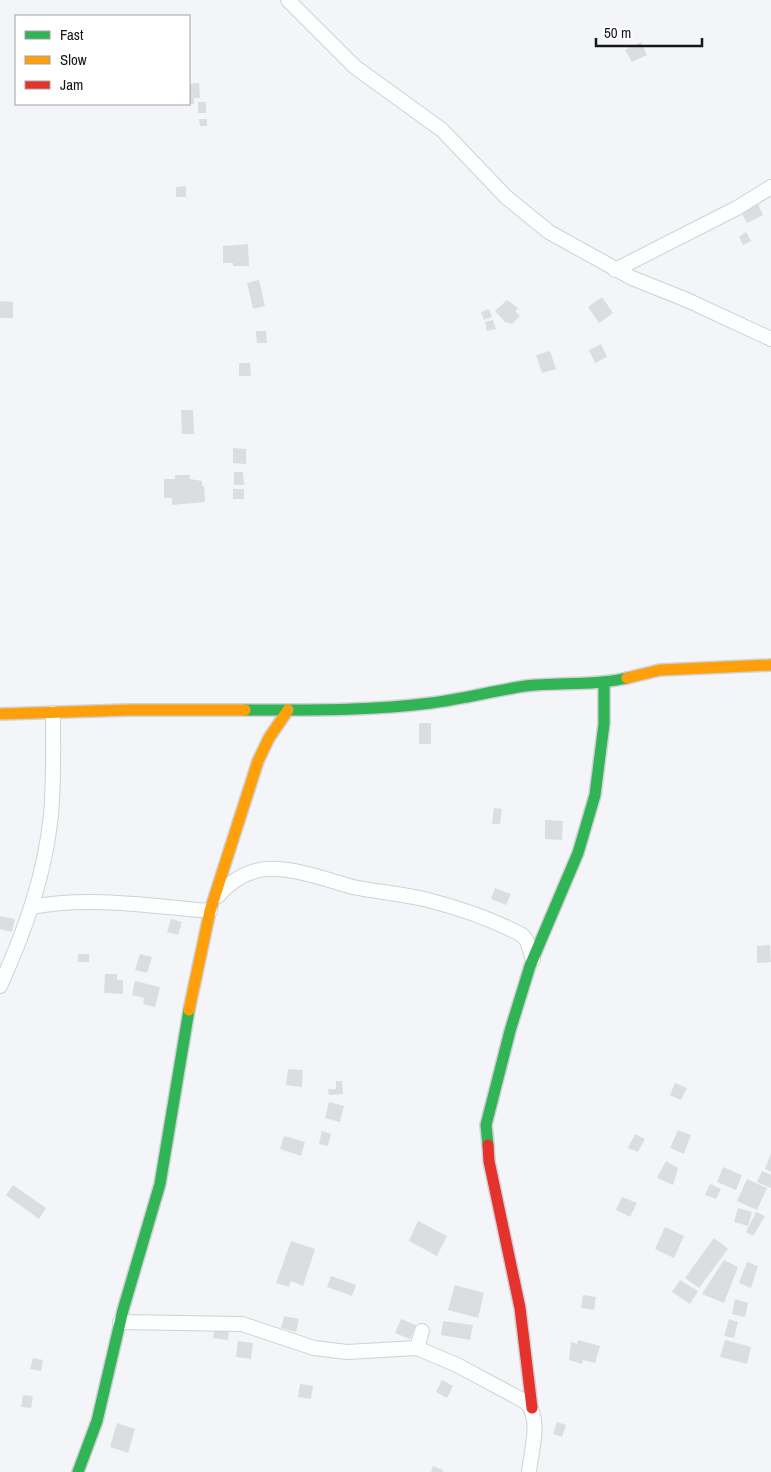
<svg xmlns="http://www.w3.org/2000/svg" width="771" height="1472" viewBox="0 0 771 1472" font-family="'Archivo Narrow',sans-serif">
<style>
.building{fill:#dcddde}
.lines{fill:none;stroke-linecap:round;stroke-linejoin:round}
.street-casing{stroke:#d0d1d3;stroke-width:16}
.fast-casing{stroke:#d0d1d3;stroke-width:14}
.slow-casing{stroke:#d0d1d3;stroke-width:14}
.jam-casing{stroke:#d0d1d3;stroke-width:14}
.street{stroke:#fdfefe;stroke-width:14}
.fast{stroke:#30b455;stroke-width:11}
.slow{stroke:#ff9f0a;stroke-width:11}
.jam{stroke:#e5322d;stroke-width:11}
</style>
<rect width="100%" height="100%" fill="#f3f5f8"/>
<g class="building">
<polygon points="641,42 647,55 632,62 625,50"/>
<polygon points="199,83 200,98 194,98 194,104 189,104 189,84"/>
<rect x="198" y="102" width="8" height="11"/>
<polygon points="199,119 207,119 207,126 200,126"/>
<polygon points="186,186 186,197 176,197 176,187"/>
<polygon points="757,202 763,215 747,223 740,210"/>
<polygon points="746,232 751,241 743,245 739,237"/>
<polygon points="248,244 249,266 233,266 233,263 223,263 223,246"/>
<polygon points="259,280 265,306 253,309 247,283"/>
<polygon points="602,297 613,313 599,323 588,307"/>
<polygon points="507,300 518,308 515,311 520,316 512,324 505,322 495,311"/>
<polygon points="0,301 13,302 13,318 0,318"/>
<polygon points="489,309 492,317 484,320 481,312"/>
<polygon points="493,320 496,329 487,331 485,322"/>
<polygon points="256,331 266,331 267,343 257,343"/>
<polygon points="601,344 607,357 595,363 589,350"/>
<polygon points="550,351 556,369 542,373 536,355"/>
<polygon points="239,363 250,363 251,376 239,376"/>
<polygon points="181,410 193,410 194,434 182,434"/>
<polygon points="233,448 246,449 246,464 233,463"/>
<polygon points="234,472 243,472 244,485 234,485"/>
<polygon points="175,475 190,475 190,479 202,481 202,486 204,486 205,502 172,505 172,498 164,498 164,479 175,479"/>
<rect x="233" y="489" width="11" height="10"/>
<rect x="419" y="723" width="12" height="21"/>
<polygon points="494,808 502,809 500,824 492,824"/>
<polygon points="545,820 563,821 562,840 545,839"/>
<polygon points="495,888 511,894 506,905 491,899"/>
<polygon points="0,916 15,919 12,932 0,929"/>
<polygon points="171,919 182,922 178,935 167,932"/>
<polygon points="770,945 771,962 757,963 757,946"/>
<rect x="78" y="954" width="11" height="8"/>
<polygon points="140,954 152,957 147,973 135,970"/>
<polygon points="105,974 117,974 117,980 123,980 123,994 104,993"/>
<polygon points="135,981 160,987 155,1007 143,1004 144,998 132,995"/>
<polygon points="288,1069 303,1070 302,1087 286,1085"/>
<polygon points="336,1081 342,1081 343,1094 329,1095 328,1089 336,1089"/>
<polygon points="675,1083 687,1088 681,1100 670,1095"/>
<polygon points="329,1102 344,1106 340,1122 325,1118"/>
<polygon points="678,1130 691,1135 684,1154 670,1148"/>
<polygon points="322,1131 331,1134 328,1146 319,1144"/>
<polygon points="635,1134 645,1139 638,1152 628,1148"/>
<polygon points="284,1136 305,1142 301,1156 280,1149"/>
<polygon points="771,1153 771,1172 765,1169"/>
<polygon points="666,1161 678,1168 673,1185 657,1178"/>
<polygon points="723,1167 742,1175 736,1190 717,1182"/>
<polygon points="762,1171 771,1175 771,1188 757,1182"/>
<polygon points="747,1179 767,1188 757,1210 737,1201"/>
<polygon points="710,1184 721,1189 716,1199 705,1195"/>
<polygon points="13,1185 46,1208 39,1219 6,1195"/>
<polygon points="622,1197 637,1203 630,1217 616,1210"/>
<polygon points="738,1208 752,1212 748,1226 734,1222"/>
<polygon points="756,1212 765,1216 753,1236 746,1232"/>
<polygon points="418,1221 447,1236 437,1256 409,1241"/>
<polygon points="665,1227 684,1236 674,1258 655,1249"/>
<polygon points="714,1238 728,1249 699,1288 685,1278"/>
<polygon points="291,1241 315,1249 303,1286 291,1281 289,1287 276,1283"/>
<polygon points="724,1260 738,1267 724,1303 702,1294"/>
<polygon points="747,1262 758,1266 751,1288 739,1283"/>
<polygon points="331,1276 356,1285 352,1296 327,1287"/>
<polygon points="680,1280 698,1291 690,1304 672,1292"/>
<polygon points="455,1285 484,1293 478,1318 448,1310"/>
<polygon points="583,1295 596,1297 594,1310 581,1308"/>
<polygon points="735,1299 748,1303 745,1317 732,1314"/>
<polygon points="284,1316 299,1319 296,1332 281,1328"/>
<polygon points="401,1319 416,1325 410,1339 395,1333"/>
<polygon points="729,1319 738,1322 734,1338 724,1336"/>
<polygon points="443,1321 473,1325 470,1340 441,1335"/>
<polygon points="215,1328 229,1329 228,1340 213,1338"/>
<polygon points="578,1340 600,1346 595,1363 583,1360 582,1364 569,1360 571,1342 577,1344"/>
<polygon points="725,1340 751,1347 747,1364 720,1357"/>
<polygon points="238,1341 253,1343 251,1359 236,1357"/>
<polygon points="33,1358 43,1360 41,1371 30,1369"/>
<polygon points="442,1380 453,1386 447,1398 436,1392"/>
<polygon points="300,1384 313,1386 311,1399 298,1397"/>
<polygon points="23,1395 33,1396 31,1408 21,1407"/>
<polygon points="557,1422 566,1425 562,1437 553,1434"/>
<polygon points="117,1423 135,1429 128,1453 110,1447"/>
<polygon points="433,1466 443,1470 443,1472 431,1472"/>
</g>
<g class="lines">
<defs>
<g id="street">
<polyline points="288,0 355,67 442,130 506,197 549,232 632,278 687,300 771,339"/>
<polyline points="615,270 737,208 771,187"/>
<path d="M218,896C229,883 242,874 259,870C285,864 327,880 353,887C378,892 404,894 428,900C459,908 494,920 522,935L527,941L533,959"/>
<path d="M32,907C89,896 151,906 210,911"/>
<path d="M0,986C25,931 45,875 51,815C54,782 53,747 53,713"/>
<path d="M120,1322L242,1324L314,1348L347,1352L417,1348L457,1365L526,1402C542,1419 531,1451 529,1472"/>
<polyline points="417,1348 422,1331"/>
</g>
<g id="fast">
<path d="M245,710C307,710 369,711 431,703C462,699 493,691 525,686C559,682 593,686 627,678"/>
<polyline points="488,1145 486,1125 510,1031 530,966 578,853 595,795 604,724 604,683"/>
<polyline points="78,1472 97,1421 123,1310 160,1184 189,1010"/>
</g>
<g id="slow">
<polyline points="627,678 660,670 771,665"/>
<polyline points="0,714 129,710 245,710"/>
<polyline points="189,1010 210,911 258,761 269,738 288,710"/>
</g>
<polyline id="jam" points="488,1145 489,1161 520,1308 532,1408"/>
</defs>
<use href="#street" class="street-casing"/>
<use href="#fast" class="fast-casing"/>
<use href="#slow" class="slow-casing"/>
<use href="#jam" class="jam-casing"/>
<use href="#street" class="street"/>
<use href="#fast" class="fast"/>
<use href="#slow" class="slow"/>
<use href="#jam" class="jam"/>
</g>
<rect x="15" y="15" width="175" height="90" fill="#ffffff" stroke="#a1a2a3"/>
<rect x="25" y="31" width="25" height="8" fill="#30b455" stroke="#a1a2a3"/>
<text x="60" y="40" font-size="15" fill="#151618">Fast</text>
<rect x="25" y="56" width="25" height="8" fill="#ff9f0a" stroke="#a1a2a3"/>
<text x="60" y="65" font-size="15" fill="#151618">Slow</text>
<rect x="25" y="81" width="25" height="8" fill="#e5322d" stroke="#a1a2a3"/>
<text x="60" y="90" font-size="15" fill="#151618">Jam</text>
<path d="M596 38v8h106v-8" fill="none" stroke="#151618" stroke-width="2.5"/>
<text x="604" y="38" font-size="15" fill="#151618" stroke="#ffffff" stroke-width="4" paint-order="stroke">50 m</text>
</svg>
